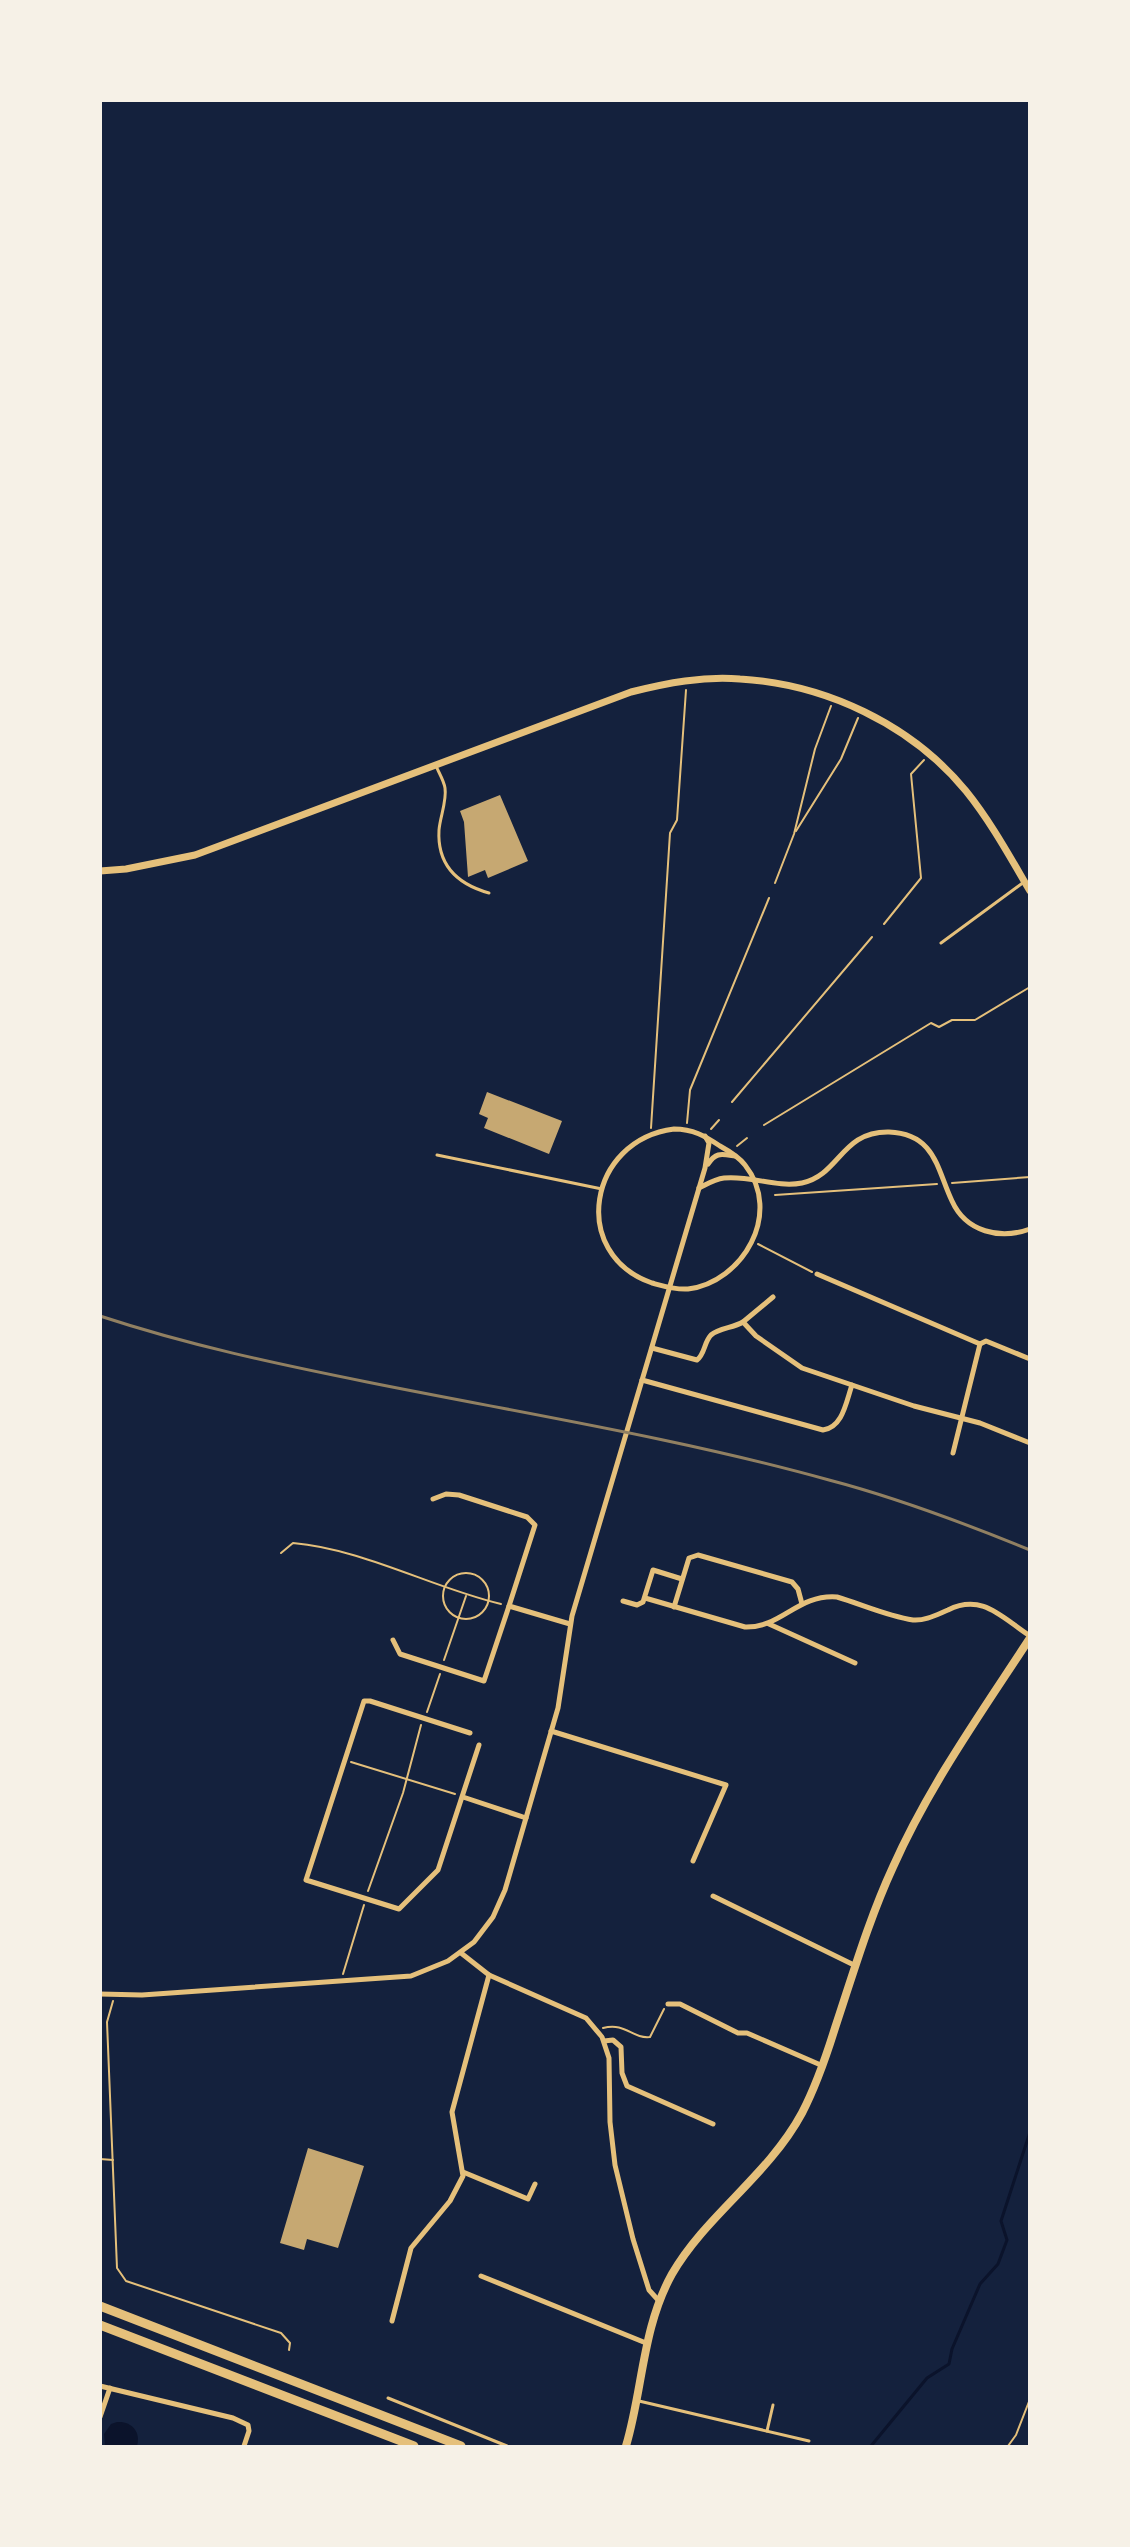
<svg xmlns="http://www.w3.org/2000/svg" width="1130" height="2547" viewBox="0 0 1130 2547" font-family="'Exo 2',sans-serif">
<style>
.water{fill:#0b132b}
.lines{fill:none;stroke-linecap:round;stroke-linejoin:round}
.stream{stroke:#0b132b;stroke-width:3}
.building{fill:#c6a872}
.path{stroke:#e5c07b;stroke-width:2}
.service{stroke:#e5c07b;stroke-width:3}
.minor{stroke:#e5c07b;stroke-width:5}
.tertiary{stroke:#e5c07b;stroke-width:7}
.secondary{stroke:#e5c07b;stroke-width:8}
.trunk{stroke:#e5c07b;stroke-width:9}
.rail{stroke:#918062;stroke-width:3}
</style>
<rect width="100%" height="100%" fill="#14213d"/>
<path class="water" d="M117,2422C132,2421 141,2432 137,2446H105L104,2434L111,2424Z"/>
<g class="lines">
<polyline class="stream" points="871,2446 927,2378 949,2364 952,2349 980,2284 998,2264 1007,2240 1001,2221 1030,2132"/>
</g>
<g class="building">
<polygon points="500,795 528,861 488,878 485,870 468,877 464,822 460,811"/>
<polygon points="487,1092 562,1121 549,1154 484,1128 488,1118 479,1114"/>
<polygon points="308,2148 364,2166 338,2248 307,2239 304,2250 280,2243"/>
</g>
<g class="lines">
<g class="path">
<polyline points="796,831 841,759 858,718"/>
<polyline points="775,883 794,834 815,749 831,706"/>
<polyline points="884,924 921,878 911,774 924,760"/>
<polyline points="732,1102 872,937"/>
<polyline points="687,1123 690,1090 769,898"/>
<polyline points="764,1125 931,1023 939,1027 952,1020 975,1020 1030,987"/>
<polyline points="651,1128 670,833 677,820 686,690"/>
<polyline points="711,1129 719,1120"/>
<polyline points="737,1146 747,1138"/>
<polyline points="952,1183 1030,1177"/>
<polyline points="775,1195 937,1184"/>
<polyline points="758,1244 812,1272"/>
<path d="M281,1553L293,1543C363,1549 433,1588 501,1604"/>
<circle cx="466" cy="1596" r="23"/>
<polyline points="444,1660 466,1596"/>
<polyline points="427,1712 440,1674"/>
<polyline points="351,1762 455,1794"/>
<polyline points="368,1891 403,1793 421,1725"/>
<polyline points="343,1974 364,1905"/>
<polyline points="113,2001 107,2022 117,2268 126,2281 281,2333 290,2343 289,2350"/>
<path d="M603,2028C626,2022 632,2039 650,2037L664,2009"/>
<polyline points="100,2159 113,2160"/>
<polyline points="1008,2446 1016,2435 1030,2399"/>
</g>
<g class="service">
<path d="M436,766C439,773 444,781 445,788C447,801 440,817 439,830C437,865 457,884 489,893"/>
<polyline points="941,943 1024,882"/>
<polyline points="437,1155 602,1189"/>
<polyline points="388,2398 507,2446"/>
<polyline points="639,2401 809,2441"/>
<polyline points="767,2431 773,2405"/>
</g>
<g class="minor">
<path d="M674,1129C693,1129 705,1136 720,1146C729,1151 739,1157 745,1165C783,1213 743,1282 688,1289C676,1290 663,1286 652,1283C569,1254 588,1140 674,1129Z"/>
<path d="M708,1164C716,1152 721,1154 735,1156"/>
<path d="M699,1188C707,1184 715,1179 724,1178C750,1175 776,1188 802,1183C840,1175 841,1131 889,1132C936,1134 937,1170 952,1201C966,1232 1000,1240 1030,1229"/>
<polyline points="817,1274 980,1344 986,1341 1030,1359"/>
<polyline points="743,1322 773,1297"/>
<path d="M652,1348L697,1360C705,1354 704,1342 711,1335C719,1328 733,1328 743,1322L756,1336L802,1368L914,1406L980,1423L1030,1443"/>
<path d="M642,1380L823,1430C843,1427 846,1402 852,1385"/>
<polyline points="953,1453 980,1344"/>
<polyline points="433,1499 446,1494 459,1495 527,1517 535,1525 509,1606"/>
<path d="M645,1598L745,1627C782,1628 797,1594 837,1597C861,1604 887,1616 913,1620C925,1621 936,1615 948,1610C982,1593 1001,1617 1030,1636"/>
<polyline points="623,1601 637,1605 643,1602 653,1570 682,1579"/>
<polyline points="674,1607 689,1558 698,1555 792,1582 798,1589 802,1604"/>
<polyline points="769,1624 855,1663"/>
<polyline points="393,1640 400,1654 484,1681 509,1606 570,1624"/>
<polyline points="551,1731 726,1785 693,1861"/>
<polyline points="470,1733 370,1701 364,1701 306,1880 399,1909 438,1870 479,1745"/>
<polyline points="463,1797 526,1818"/>
<polyline points="713,1896 856,1966"/>
<polyline points="461,1953 489,1975 586,2018 602,2037 609,2058 610,2122 615,2165 633,2239 649,2290 659,2301"/>
<polyline points="100,1994 142,1995 411,1976 448,1961 474,1942 493,1917 505,1890 558,1708 572,1616 705,1168 709,1143 705,1136"/>
<polyline points="668,2004 680,2004 738,2033 747,2033 823,2066"/>
<polyline points="604,2041 613,2040 621,2047 622,2073 627,2086 713,2124"/>
<polyline points="463,2172 528,2199 535,2184"/>
<polyline points="481,2276 646,2343"/>
<polyline points="392,2321 411,2248 450,2201 463,2176 452,2112 489,1975"/>
<polyline points="100,2386 233,2418 248,2425 249,2431 244,2446"/>
<polyline points="100,2417 110,2388"/>
</g>
<path class="tertiary" d="M100,871L126,869L195,855L631,692C667,683 703,676 740,679C825,684 911,724 966,791C991,822 1010,857 1030,891"/>
<path class="secondary" d="M626,2446C643,2389 642,2328 672,2274C706,2215 768,2176 802,2113C816,2086 826,2057 835,2028C853,1974 869,1919 893,1867C929,1786 981,1713 1030,1638"/>
<g class="trunk">
<polyline points="100,2306 461,2446"/>
<polyline points="100,2325 414,2446"/>
</g>
<path class="rail" d="M100,1316C188,1345 277,1364 367,1382C521,1413 678,1438 829,1480C898,1498 964,1523 1030,1550"/>
</g>
<rect width="1130" height="2547" fill="none" stroke="#f6f1e7" stroke-width="204"/>
</svg>
